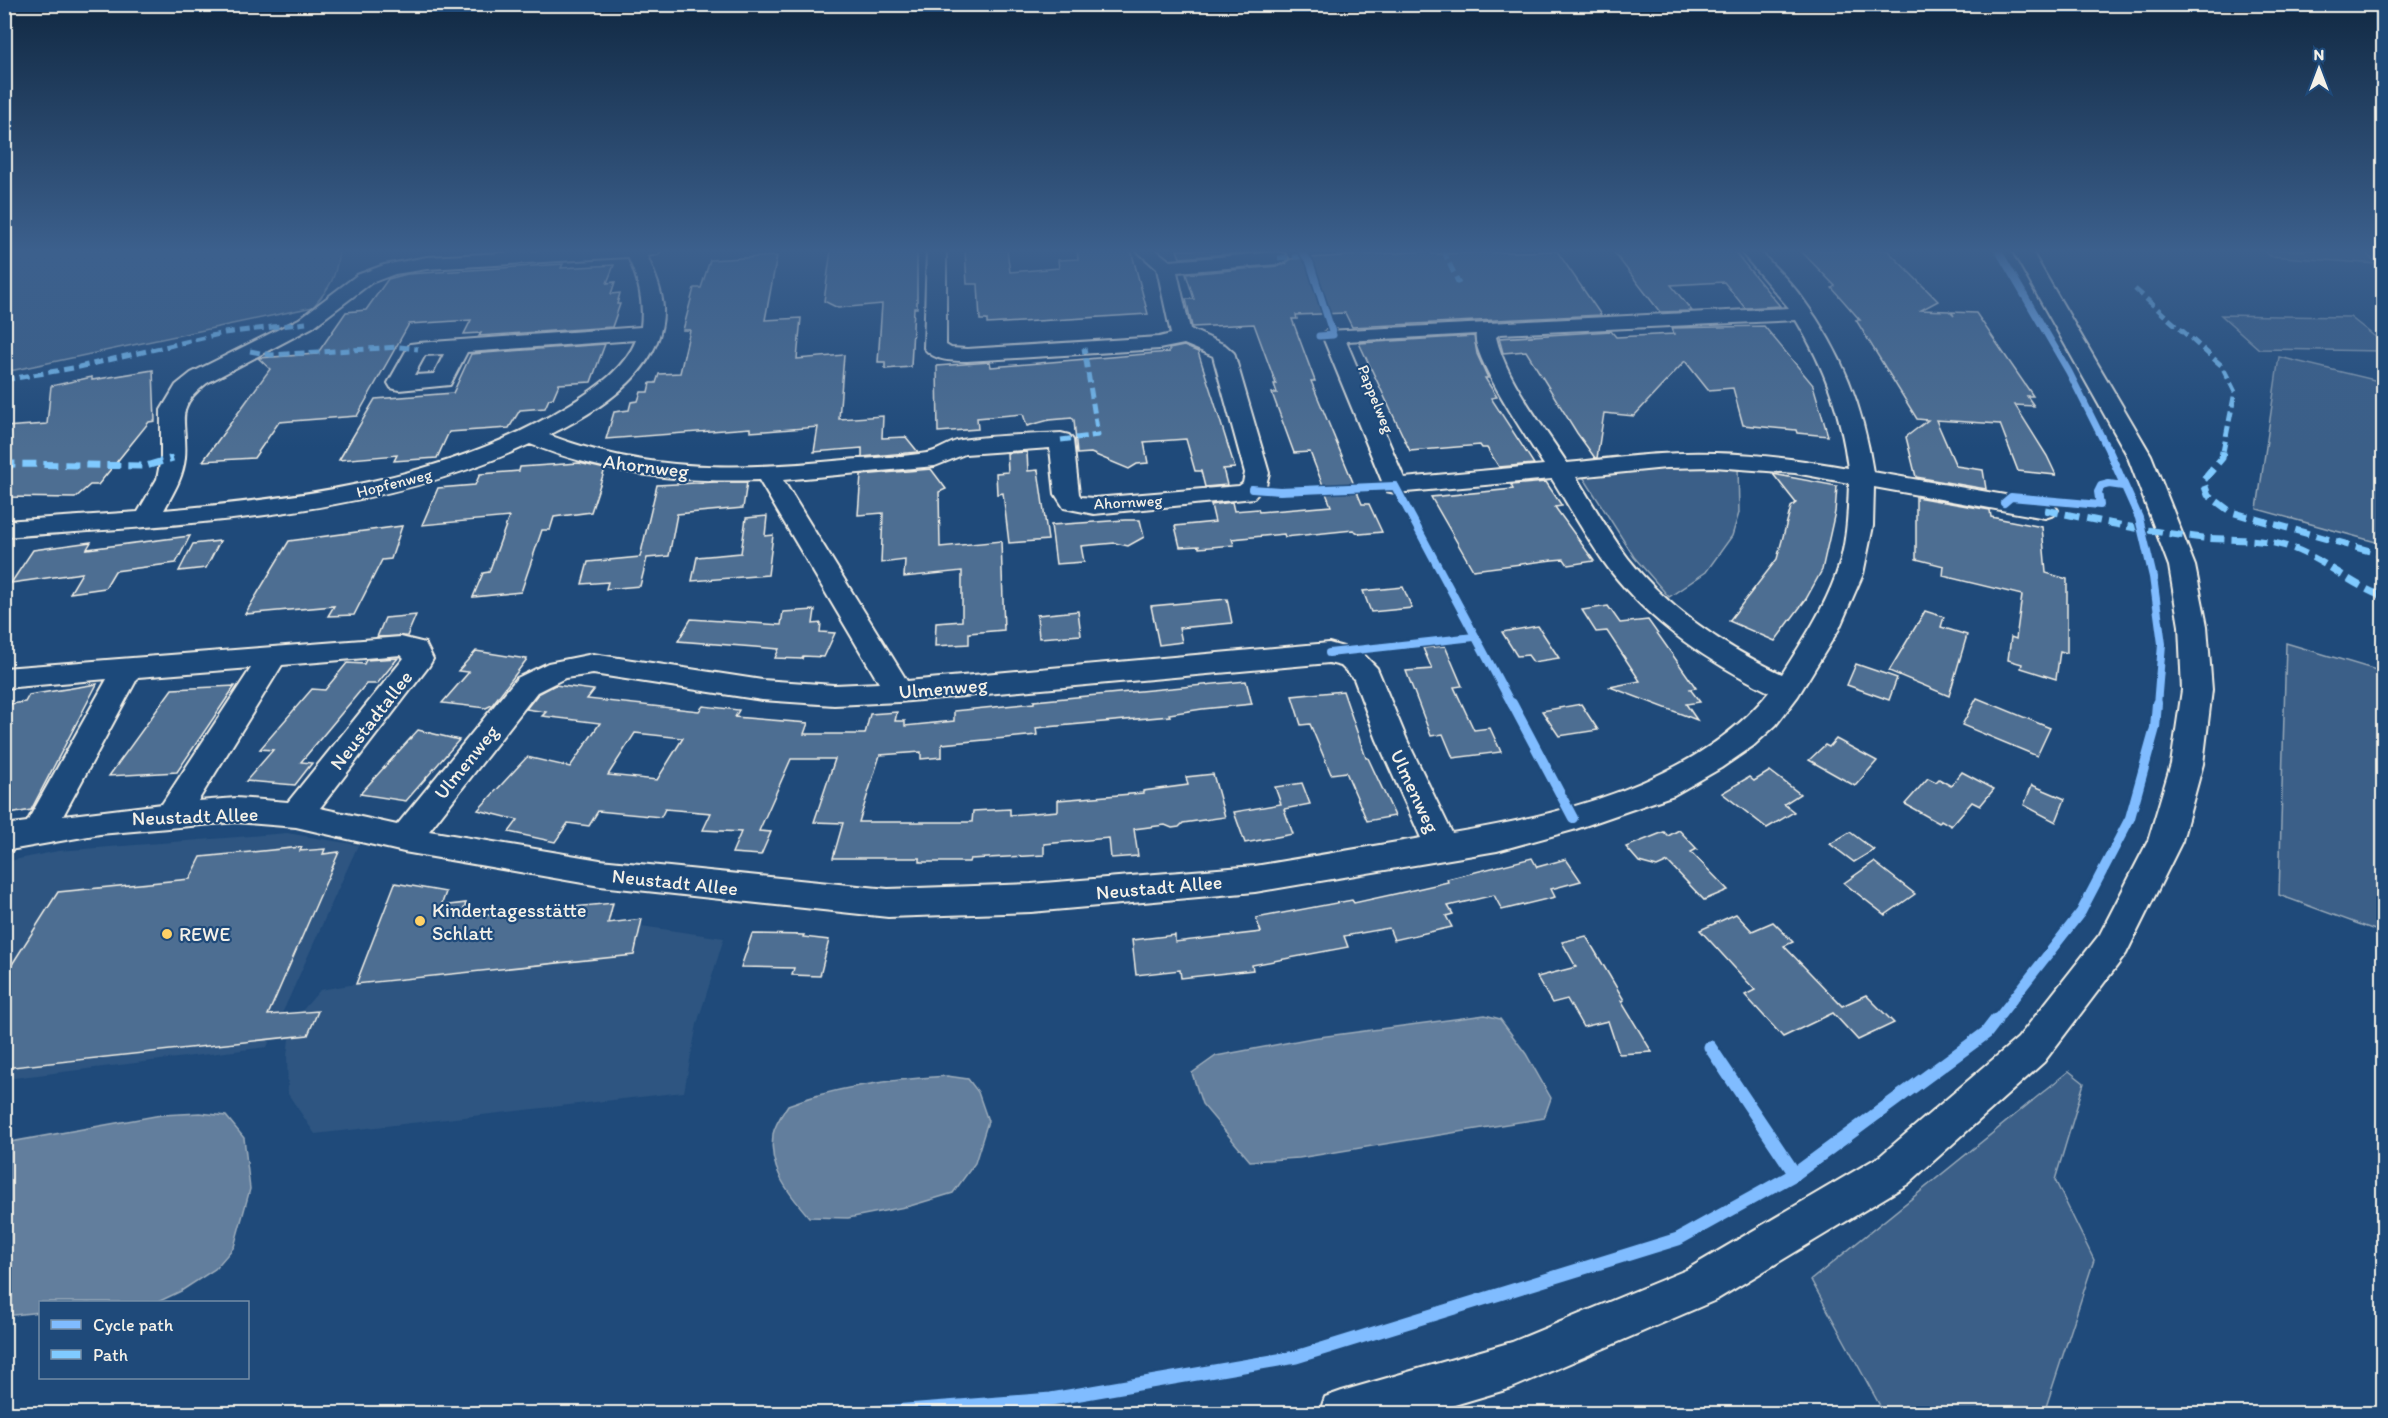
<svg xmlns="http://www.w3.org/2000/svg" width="2388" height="1418" viewBox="0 0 2388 1418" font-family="Itim,sans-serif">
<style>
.built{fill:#2d5581}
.green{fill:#3a5f88;stroke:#97a8b8;stroke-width:1.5}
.water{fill:#627e9d;stroke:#9cacbb;stroke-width:1.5}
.building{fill:#4d6e92;stroke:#f4f1e8;stroke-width:1.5;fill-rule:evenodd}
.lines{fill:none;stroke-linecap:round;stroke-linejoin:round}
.minor-casing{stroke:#f4f1e8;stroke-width:4}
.minor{fill:#1f4a7a;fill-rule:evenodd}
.quiet-far1{stroke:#80caff;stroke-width:5;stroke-dasharray:10 5;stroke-linecap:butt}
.quiet{stroke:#80caff;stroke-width:7;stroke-dasharray:14 7;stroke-linecap:butt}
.cycleway-far3-casing{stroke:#1f4a7a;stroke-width:10}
.cycleway-far2-casing{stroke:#1f4a7a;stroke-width:11}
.cycleway-far1-casing{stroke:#1f4a7a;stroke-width:14}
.cycleway-casing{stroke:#1f4a7a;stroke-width:16}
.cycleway-far3{stroke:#80bcff;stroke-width:7}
.cycleway-far2{stroke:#80bcff;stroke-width:8}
.cycleway-far1{stroke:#80bcff;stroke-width:10}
.cycleway{stroke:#80bcff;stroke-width:13}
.poi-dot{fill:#ffd166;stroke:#1f4a7a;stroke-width:2}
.labels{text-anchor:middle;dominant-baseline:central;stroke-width:4.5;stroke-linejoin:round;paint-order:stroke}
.far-street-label{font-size:16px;fill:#f4f1e8;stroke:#1f4a7a}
.street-label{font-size:20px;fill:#f4f1e8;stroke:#1f4a7a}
.poi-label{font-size:20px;fill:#f4f1e8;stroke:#1f4a7a;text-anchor:start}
</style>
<rect width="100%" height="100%" fill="#1f4a7a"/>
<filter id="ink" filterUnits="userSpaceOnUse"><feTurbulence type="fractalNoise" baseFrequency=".0167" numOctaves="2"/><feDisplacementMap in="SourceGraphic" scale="12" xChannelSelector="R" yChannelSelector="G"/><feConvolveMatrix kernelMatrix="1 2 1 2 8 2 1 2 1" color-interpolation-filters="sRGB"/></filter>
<g filter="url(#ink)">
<g class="built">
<polygon points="287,833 358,845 267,1047 5,1079 4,862 58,851"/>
<polygon points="396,883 446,892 441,906 466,903 462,918 608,923 642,919 641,926 724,938 697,1024 684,1092 315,1134 288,1094 287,1056 289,1039 301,1012 320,990 356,984"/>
</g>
<g class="green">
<path d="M4,250H339C336,278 331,286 313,307L5,372Z"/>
<polygon points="2264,250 2362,250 2378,264 2270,256"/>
<polygon points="2221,315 2350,317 2383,343 2383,351 2259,349"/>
<polygon points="2279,357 2383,382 2383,544 2257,509"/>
<polygon points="1738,465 1739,513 1732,536 1706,572 1669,597 1634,557 1582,475 1627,469"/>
<polygon points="2286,643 2383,672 2383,933 2279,895"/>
<polygon points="2069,1071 2084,1083 2055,1180 2094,1260 2044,1413 1884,1413 1811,1280"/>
</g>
<g class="water">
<polygon points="1485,1015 1500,1019 1526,1054 1551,1098 1544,1118 1299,1158 1250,1161 1202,1104 1192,1073 1216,1056 1312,1038"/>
<path d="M947,1076L968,1079L978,1092L988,1121L975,1163L953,1193L910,1206L848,1218L809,1217C788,1193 768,1168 773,1134C775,1124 783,1113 788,1105C838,1086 894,1079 947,1076Z"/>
<polygon points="200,1113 226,1116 244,1138 250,1189 234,1247 215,1269 181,1291 158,1302 40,1302 40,1312 5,1316 5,1143 161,1115"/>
</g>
<g class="building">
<polygon points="831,250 917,250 917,308 914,308 911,367 885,369 885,362 878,362 882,304 838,308 824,301"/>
<polygon points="965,250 1007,250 1010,272 1059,268 1058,260 1078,259 1077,250 1131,250 1148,314 987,324 987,320 980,320 978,284 967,284"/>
<polygon points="1177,250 1277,250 1180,258"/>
<polygon points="1612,250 1733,250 1780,306 1745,308 1724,282 1671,285 1692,311 1660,312"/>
<polygon points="1800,250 1887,250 1938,301 1921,310 1949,311 1954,316 1952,312 1976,313 2033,396 2027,396 2034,406 2015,405 2047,456 2056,475 2018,471 2000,424 1936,420 1956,466 1983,470 1986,489 1916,477 1906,437 1928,420 1917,419 1856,320 1860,320 1832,288 1835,286"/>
<polygon points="1430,251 1432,254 1557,251 1601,315 1352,327 1345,313 1296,315 1297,319 1292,319 1315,381 1311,381 1362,504 1369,504 1382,532 1360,534 1353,530 1285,537 1284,534 1232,539 1234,545 1199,548 1199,546 1180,547 1175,526 1215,522 1211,505 1232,502 1234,511 1258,509 1259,512 1331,506 1310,452 1294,453 1272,393 1277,393 1274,384 1276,384 1254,324 1192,327 1186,299 1194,299 1186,274 1278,266 1286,264 1290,259"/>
<polygon points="777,256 765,320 801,318 797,359 844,355 839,419 883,416 882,438 906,437 918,452 862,457 862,448 814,452 818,427 750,432 750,428 606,439 614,412 629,410 631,402 638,401 641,392 648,392 650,383 656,383 659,374 680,373 690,330 683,330 694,288 701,288 710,260"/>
<polygon points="563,264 561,268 614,265 607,283 615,282 611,294 620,293 617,304 620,304 612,327 479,336 481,333 464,334 471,320 409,324 357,416 279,422 254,458 203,461 270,369 258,358 317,354 346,312 366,310 388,279 407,274"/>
<polygon points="1764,326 1813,385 1828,436 1797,433 1796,430 1743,425 1733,388 1708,390 1685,361 1634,416 1604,413 1597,458 1595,458 1577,433 1526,351 1503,353 1499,338 1611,331 1616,337 1674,334 1672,328"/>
<polygon points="1474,336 1477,354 1488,378 1485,378 1497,397 1491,398 1534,464 1499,467 1487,448 1482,448 1480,445 1410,451 1359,343"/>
<polygon points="605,344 591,382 559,384 553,398 549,399 545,408 520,410 509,428 449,432 437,458 394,461 397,455 339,460 375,399 453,393 471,354"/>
<polygon points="1184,346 1198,352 1214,401 1235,468 1223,469 1227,485 1205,487 1201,471 1195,471 1186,439 1144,442 1148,463 1137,464 1129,469 1091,453 1077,454 1074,420 1072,418 1049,420 1027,426 1023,414 977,418 978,429 938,432 937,366 990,362 991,367 1169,352 1169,349"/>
<polygon points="153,370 155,421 149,422 98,485 90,485 75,498 4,497 4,427 47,424 51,386 92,377 92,380"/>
<polygon points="1027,452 1028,471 1038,470 1048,540 1009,543 1003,493 997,494 996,473 1008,472 1007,453"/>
<polygon points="579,463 605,469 591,512 554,517 550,530 542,530 521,592 473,597 483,573 489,572 509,517 422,525 438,488 475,485 480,474 519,471 520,467"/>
<polygon points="931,469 946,489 939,492 940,547 1001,541 1004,630 969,633 969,644 935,646 936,623 962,621 962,571 904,577 905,560 881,563 883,513 858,515 861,475"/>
<polygon points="1773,474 1837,486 1835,512 1822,570 1806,599 1775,641 1729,621 1777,559 1791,507 1796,503"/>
<polygon points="715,482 747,482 743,508 677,514 669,556 647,558 640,586 606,589 608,582 582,584 588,562 640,557 657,485"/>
<polygon points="1546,482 1562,506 1555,507 1594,561 1568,565 1564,559 1552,560 1473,570 1431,497 1513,489 1511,485"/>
<polygon points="1916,497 1990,510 1991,517 2042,527 2046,573 2067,579 2067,653 2060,651 2056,679 2021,668 2022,664 2008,660 2011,637 2016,639 2022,595 1943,576 1944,566 1916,559"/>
<polygon points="767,516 765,536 773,535 768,575 692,581 697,557 741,553 746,518"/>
<polygon points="1125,520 1140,520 1144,537 1128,546 1115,543 1081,546 1084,562 1056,564 1051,525"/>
<polygon points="402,526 391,559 382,560 354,615 328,616 334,606 245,614 289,541"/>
<polygon points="190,536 176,563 115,571 105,588 70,593 82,573 11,583 33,550 91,542 87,549"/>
<polygon points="220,541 206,568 179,571 193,544"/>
<polygon points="1403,587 1412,608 1371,612 1363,591"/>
<polygon points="1227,599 1232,623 1179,628 1182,642 1159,645 1151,606"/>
<polygon points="1608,606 1620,623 1648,620 1696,688 1690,689 1700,702 1686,704 1697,720 1610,687 1640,681 1607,631 1596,632 1582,610"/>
<polygon points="815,610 813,624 821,623 820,632 835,633 824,657 803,656 802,659 775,658 779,649 678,641 691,619 781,625 783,612"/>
<polygon points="1078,611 1081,635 1039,638 1037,615"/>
<polygon points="1925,611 1944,617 1941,627 1967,635 1949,696 1889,671"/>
<polygon points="416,615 407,636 377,637 385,618"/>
<polygon points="1538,626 1559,658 1533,662 1528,655 1517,656 1502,632"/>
<polygon points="1445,646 1462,686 1454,687 1474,730 1490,728 1501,752 1453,758 1443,734 1431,736 1406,671 1432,669 1423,648"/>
<polygon points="476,651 527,659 492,705 486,708 442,703 469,672 458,671"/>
<polygon points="398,658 377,684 366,684 301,762 312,763 295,785 246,781 273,750 260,749 312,689 325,690 347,663 364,664 366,660"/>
<polygon points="1856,664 1897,678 1889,700 1847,685"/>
<path d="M1246,681L1252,704L1202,709L1169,714L1170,716L1036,728L1037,735L942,744V757L921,759V752L880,755L859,822H972L973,811L1010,809V815L1058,811V800L1143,793V791L1188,785L1186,777L1213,774L1225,817L1183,823L1179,827L1172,828L1165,825L1134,829L1138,856L1111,858L1109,838L1044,844V855L970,859L969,862H920V858H833L843,823L814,822L835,759H791L759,831L771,832L761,855L732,853L741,832L703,830L711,813L665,809L661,817L598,811L589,826L568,823L555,842L509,832L518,820L478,810L527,757L570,767L600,723L542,716L546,712L526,709L538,694L555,685L594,690L587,699L699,711L703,706L739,710L735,717L808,723L804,734H865L870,714L897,712L895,721H905V726L954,721V711L1034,703V701ZM635,733L683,738L657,780L608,775Z"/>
<polygon points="97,684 31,810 4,815 4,715 10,704 25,702 29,695"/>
<polygon points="235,686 177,772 109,776 172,689"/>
<polygon points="1343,691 1366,758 1368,758 1395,816 1367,821 1346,772 1331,774 1310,724 1301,725 1292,696"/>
<polygon points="1977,698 2050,728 2037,756 1962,725"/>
<polygon points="1581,704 1598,730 1559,736 1542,711"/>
<polygon points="418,730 459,740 406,801 360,794"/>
<polygon points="1836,739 1877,761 1855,786 1809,760 1825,745 1829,747"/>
<polygon points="1770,771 1800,794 1784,804 1794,812 1767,828 1722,793 1749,777 1754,781"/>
<polygon points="1962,772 1994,789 1980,806 1972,802 1951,826 1941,820 1939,823 1905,804 1928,778 1936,782 1939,779 1951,786"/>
<polygon points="1302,783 1310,804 1284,809 1293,834 1245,843 1234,812 1281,804 1275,787"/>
<polygon points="2032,785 2065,799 2056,822 2024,805"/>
<polygon points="1679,830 1697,849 1691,852 1728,890 1704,900 1668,862 1657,867 1639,862 1626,847 1664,832 1668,836"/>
<polygon points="1850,832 1874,850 1854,862 1830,844"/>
<polygon points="302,847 300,851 325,849 323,854 339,852 268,1015 318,1011 308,1035 4,1068 4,977 58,892 190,879 201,857"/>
<polygon points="1532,858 1537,867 1566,859 1581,881 1551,889 1555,897 1502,910 1494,895 1448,906 1453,914 1446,916 1452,927 1394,940 1389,928 1344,936 1348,947 1252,965 1253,970 1181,978 1180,970 1136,975 1132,940 1175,935 1175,942 1261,932 1256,918 1352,900 1354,903 1404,892 1448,882 1447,879"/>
<polygon points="1874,862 1915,894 1885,915 1844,883"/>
<polygon points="395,883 446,892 441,906 466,903 461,918 613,903 608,923 642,919 634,955 356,984"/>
<polygon points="1736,914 1752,931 1773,922 1793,942 1784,946 1842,1006 1866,995 1894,1023 1858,1040 1833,1013 1783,1037 1745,995 1755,990 1700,930"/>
<polygon points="752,934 804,935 803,937 829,940 820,976 792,975 794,968 741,967"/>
<polygon points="1586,936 1624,1000 1621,1001 1652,1052 1619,1054 1608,1021 1583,1027 1567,999 1552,1003 1537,977 1576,967 1562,942"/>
</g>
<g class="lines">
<defs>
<g id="minor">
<path d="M559,250H660L658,254L647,256C654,272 662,290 663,308C665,370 597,412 549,435C649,473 741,470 845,460C872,458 900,457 927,453C939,451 949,442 961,440C994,435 1028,435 1061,433L1069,435L1073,440L1079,494L1081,497L1094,498L1239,486L1243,483L1245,473L1213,356L1184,344L1159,349L967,361C952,361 934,361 924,348L927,250H946V345L951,348L967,349L1159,337L1171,334L1157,269L1136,250H1156L1170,261L1278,252L1285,254L1288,258L1285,262L1278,264L1177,272L1190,329L1225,345L1234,353L1269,473L1266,485L1254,498L1094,514L1064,508L1055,494L1050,448L965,454L935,466L783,480L907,681L1329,643L1361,652L1377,668L1407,740L1452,833C1561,815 1697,782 1769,692C1709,662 1651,624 1609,569C1588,541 1571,509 1552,479L1395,493L1386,491L1322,335L1326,331L1789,308L1739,250H1759C1773,266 1790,281 1802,298C1842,352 1863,406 1873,472L2045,502L2054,505L2058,510L2054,515L2045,518L1874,487L1873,526L1863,574L1839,629L1798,696L1776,725L1753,746L1721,768L1674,795L1573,830L1497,851L1255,892L1031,912L888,917L600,886L404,852L296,827L236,822L100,834L4,851V825L27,822L107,679L4,688V668L401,637L425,643L433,659L429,666L320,808L397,825L517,678L548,663L593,654L762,680L834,685L879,683L759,480C677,483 606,474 530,444C367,520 181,524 4,537V521L138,512L157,479L161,458V410L176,385L191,373L299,319L357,275L384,265L427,257ZM628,257C639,281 644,301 641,327L418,343L410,344L388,383L391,388L399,390L450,385L467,352L636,340C625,368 596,388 572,403C451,479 303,498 164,510C173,493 183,478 185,458C188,421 172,410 207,383L313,327L371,283L395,274L427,269ZM1796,320C1825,368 1841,413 1848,468C1804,460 1760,454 1715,453C1666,451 1616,458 1567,463C1544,427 1505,378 1496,337L1500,334ZM1476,334C1471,357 1530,442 1544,465L1404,478L1346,341ZM444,354L434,374L414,375L425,355ZM1714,467L1795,473L1849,483C1848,513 1847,546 1836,575C1823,611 1802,642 1782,674C1725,647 1668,609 1628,558C1609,533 1593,504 1576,477L1666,468ZM401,655L404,658L288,802L236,798L198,801L282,665ZM1329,663L1341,666L1354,679L1377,740L1421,838L1255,866L1031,884L888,889L600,860L429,831L537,692L565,678L593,674L762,700L834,705L899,702ZM251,668L162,804L63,816L138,677Z"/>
<polygon points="2012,250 2031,250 2151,455 2195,566 2207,626 2212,690 2203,764 2182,841 2126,954 2044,1062 1908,1184 1716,1300 1512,1388 1424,1414 1319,1414 1325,1397 1342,1391 1512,1342 1686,1270 1880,1156 2018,1038 2100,934 2148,841 2171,764 2182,690 2179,626 2169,566 2127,455"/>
</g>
</defs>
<use href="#minor" class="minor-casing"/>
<use href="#minor" class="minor"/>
<g class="quiet-far1">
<polyline points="1443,250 1459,284"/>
<polyline points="1278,258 1305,256"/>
<polyline points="2135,289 2222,366 2235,392 2223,452"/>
<polyline points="250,351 271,355 399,347 418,349"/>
<polyline points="4,380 79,367 224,333 306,323"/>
<polyline points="1061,440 1098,435 1084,348"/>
</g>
<g class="quiet">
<polyline points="2223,451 2222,458 2203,481 2208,495 2231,512 2384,555"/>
<polyline points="4,471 12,464 146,466 173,458"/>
<path d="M2045,510C2095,520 2144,531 2195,537C2225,541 2257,537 2286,546C2322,557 2349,584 2384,597"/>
</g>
<defs>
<g id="cycleway-far3">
<polyline points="1301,250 1310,263 1333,335 1319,336"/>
<polyline points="1998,250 2069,372 2109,452"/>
</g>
<g id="cycleway-far2">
<polyline points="2109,451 2139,518 2153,577 2162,644 2157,705"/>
<polyline points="1252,489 1280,491 1395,486 1512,705"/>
<polyline points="2004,503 2011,497 2100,505 2098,492 2101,486 2109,484 2123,486"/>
<polyline points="1329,653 1474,637"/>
</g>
<g id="cycleway-far1">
<polyline points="1512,703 1573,818"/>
<polyline points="1995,1022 2081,912 2130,818 2155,728 2157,703"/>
</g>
<g id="cycleway">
<polyline points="1710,1047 1795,1174"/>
<polyline points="853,1414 1051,1399 1296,1357 1678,1239 1795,1174 1986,1033 1996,1020"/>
</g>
</defs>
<use href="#cycleway-far3" class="cycleway-far3-casing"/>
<use href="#cycleway-far2" class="cycleway-far2-casing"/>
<use href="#cycleway-far1" class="cycleway-far1-casing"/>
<use href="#cycleway" class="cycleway-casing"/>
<use href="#cycleway-far3" class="cycleway-far3"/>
<use href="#cycleway-far2" class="cycleway-far2"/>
<use href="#cycleway-far1" class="cycleway-far1"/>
<use href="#cycleway" class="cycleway"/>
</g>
</g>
<linearGradient id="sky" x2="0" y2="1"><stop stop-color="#112943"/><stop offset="0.56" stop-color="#3c608d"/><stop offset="1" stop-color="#3c608d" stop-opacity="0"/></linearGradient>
<rect width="2388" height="448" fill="url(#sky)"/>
<g class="poi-dot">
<circle cx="420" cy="921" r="6"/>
<circle cx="167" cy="934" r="6"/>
</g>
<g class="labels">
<g class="far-street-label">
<text transform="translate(1376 399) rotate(68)">Pappelweg</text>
<text transform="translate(394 483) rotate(-14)">Hopfenweg</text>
<text transform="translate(1128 502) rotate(-3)">Ahornweg</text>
</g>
<g class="street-label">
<text transform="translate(646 466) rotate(7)">Ahornweg</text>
<text transform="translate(943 688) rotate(-5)">Ulmenweg</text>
<text transform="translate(371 720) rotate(-52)">Neustadtallee</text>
<text transform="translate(466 762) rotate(-51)">Ulmenweg</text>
<text transform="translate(1415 791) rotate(65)">Ulmenweg</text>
<text transform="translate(195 816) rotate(-2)">Neustadt Allee</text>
<text transform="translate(675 882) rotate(6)">Neustadt Allee</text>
<text transform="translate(1159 887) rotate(-5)">Neustadt Allee</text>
</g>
<g class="poi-label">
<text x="432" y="910">Kindertagesstätte<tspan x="432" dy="23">Schlatt</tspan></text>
<text x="179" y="934">REWE</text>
</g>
</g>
<rect width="2388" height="1418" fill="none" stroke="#1f4a7a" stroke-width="24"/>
<rect x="12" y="12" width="2364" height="1394" fill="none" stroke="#f4f1e8" stroke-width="2" filter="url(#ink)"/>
<rect x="39" y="1301" width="210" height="78" fill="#1f4a7a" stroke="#748da6" stroke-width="1.5"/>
<rect x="51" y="1320" width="30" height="9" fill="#80bcff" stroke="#748da6" stroke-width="1.5"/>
<text x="93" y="1331" font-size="18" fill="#f4f1e8">Cycle path</text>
<rect x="51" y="1350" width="30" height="9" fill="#80caff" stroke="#748da6" stroke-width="1.5"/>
<text x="93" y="1361" font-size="18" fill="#f4f1e8">Path</text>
<g transform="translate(2319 69)" stroke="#1f4a7a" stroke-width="4.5" paint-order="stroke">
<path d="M0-4.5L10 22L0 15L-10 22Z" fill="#f4f1e8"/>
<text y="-9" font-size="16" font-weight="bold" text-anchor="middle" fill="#f4f1e8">N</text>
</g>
</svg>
